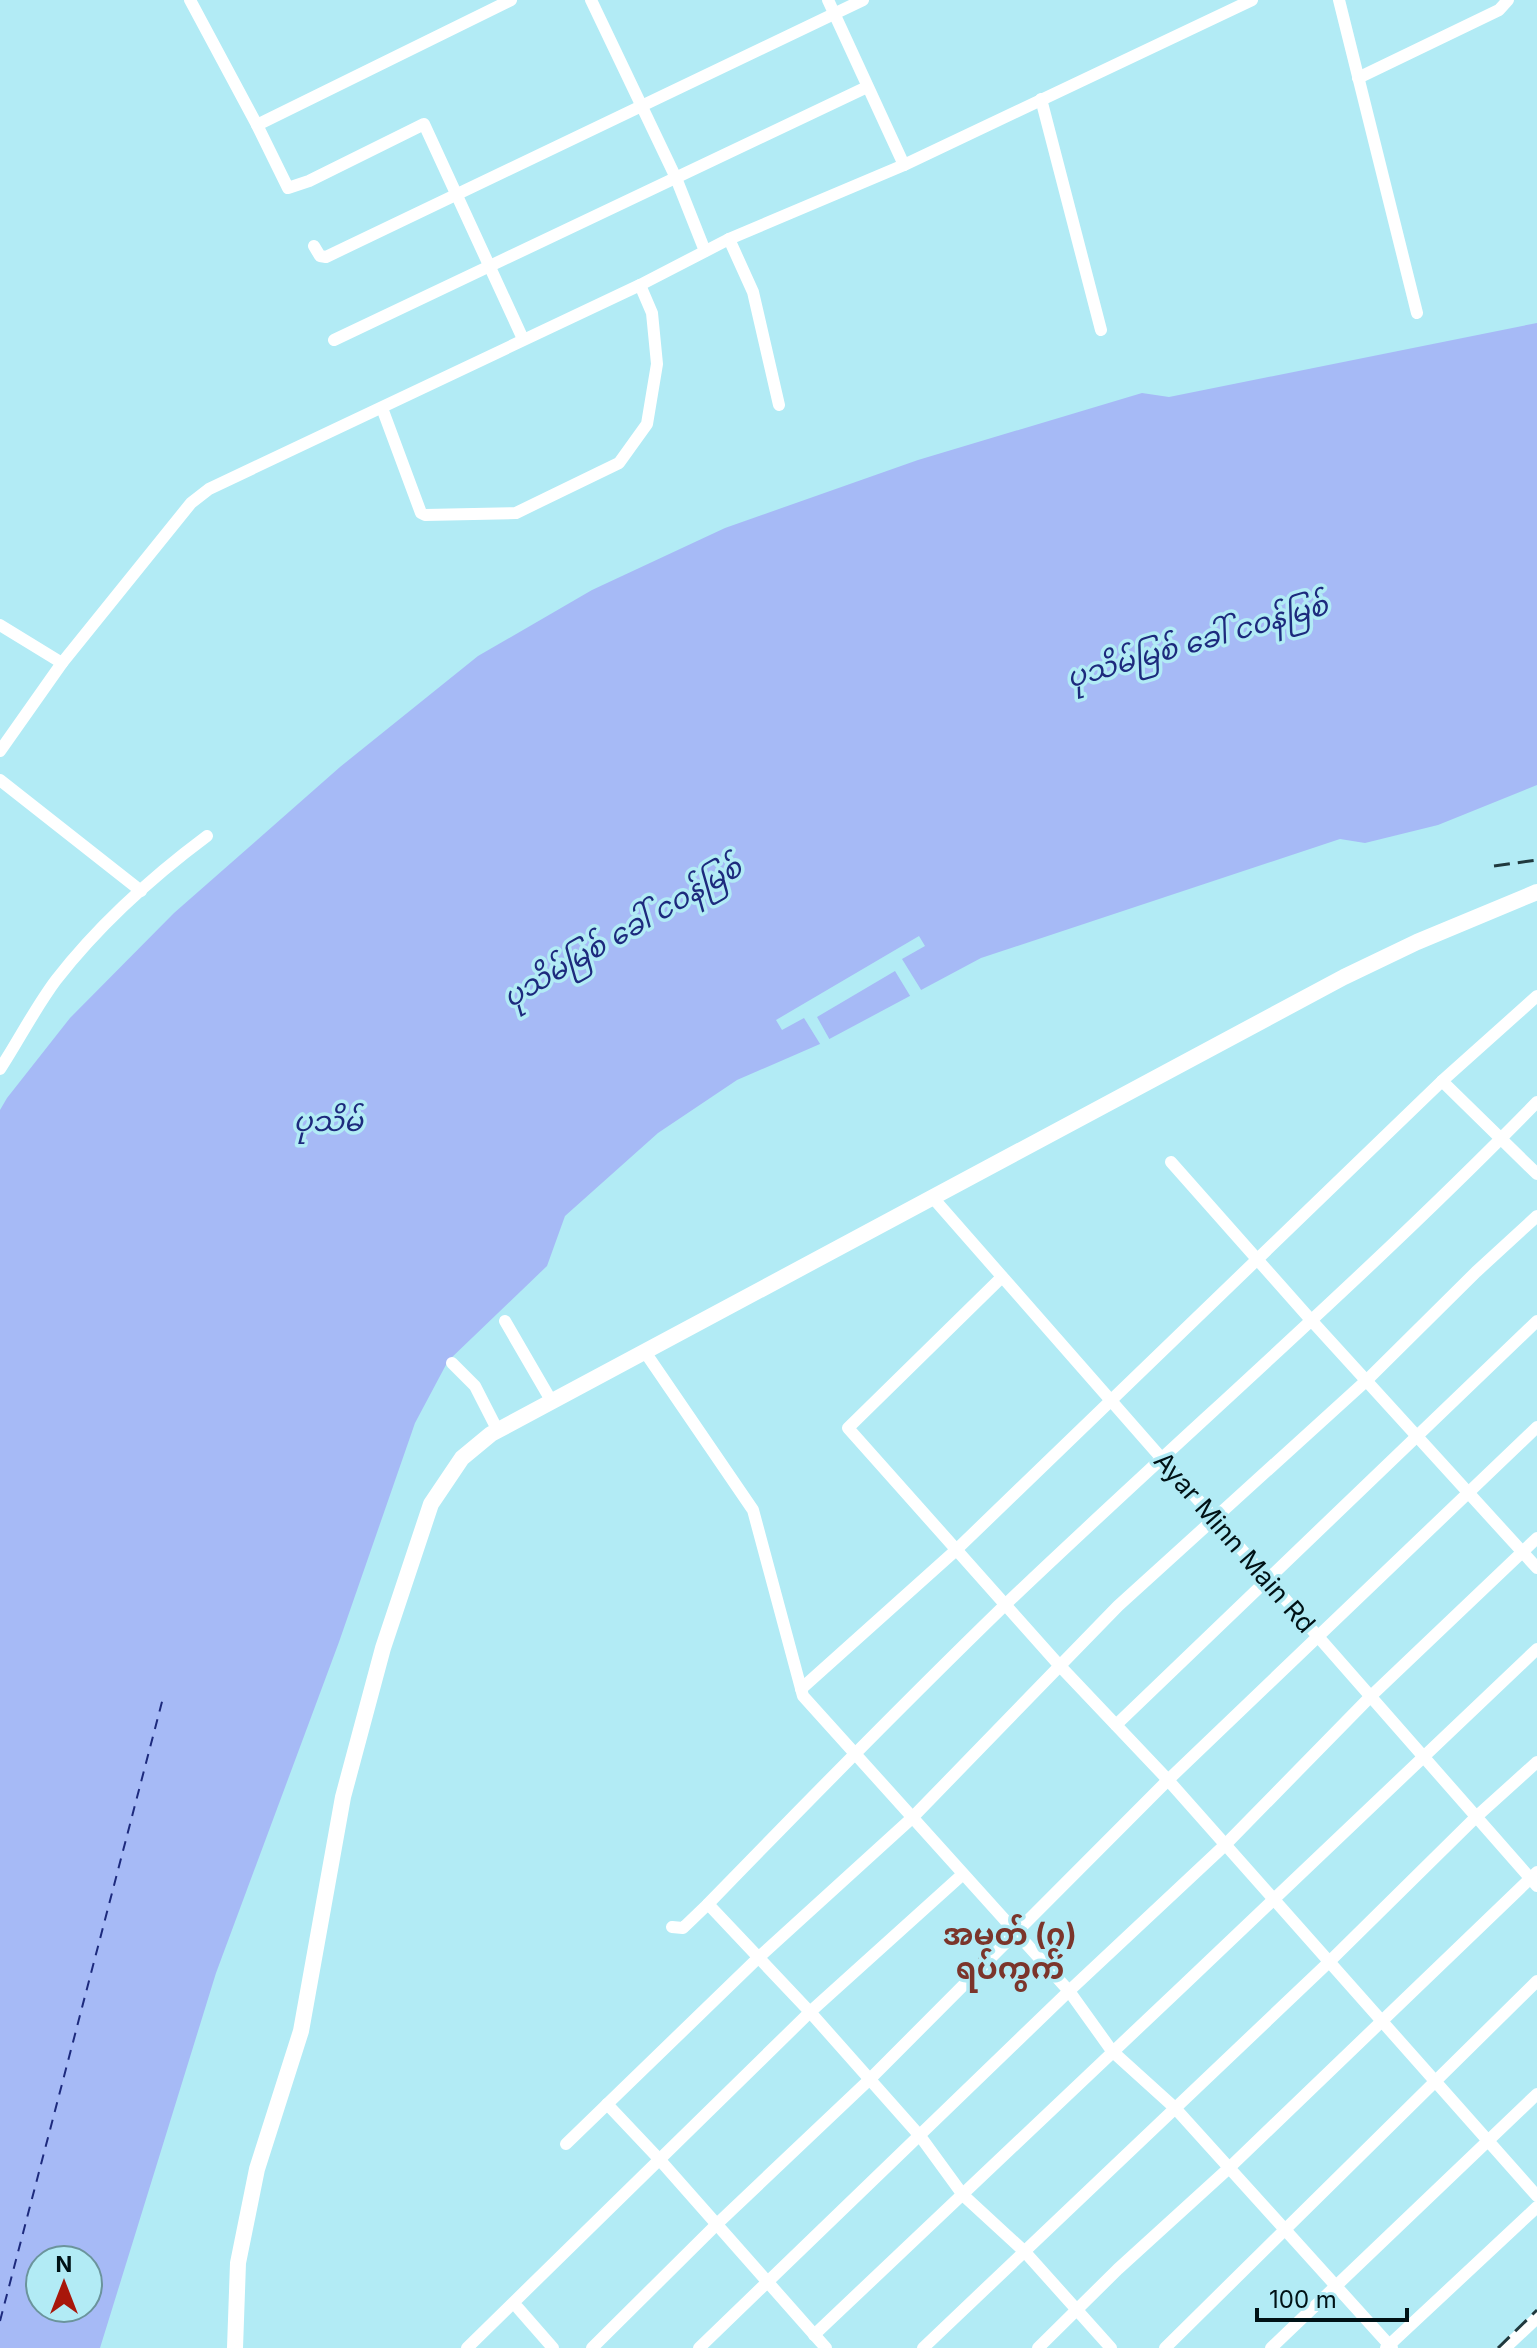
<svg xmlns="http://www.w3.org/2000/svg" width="1537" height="2348" viewBox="0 0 1537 2348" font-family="Inter,'Noto Sans Myanmar',sans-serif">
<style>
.water{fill:#a6baf6;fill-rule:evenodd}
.pier{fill:#b2ebf5}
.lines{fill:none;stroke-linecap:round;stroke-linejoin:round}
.ferry{stroke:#1d2a7d;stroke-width:2;stroke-dasharray:10 8;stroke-linecap:butt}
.street{stroke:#fff;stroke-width:12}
.secondary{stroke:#fff;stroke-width:16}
.rail{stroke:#20393e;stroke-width:3;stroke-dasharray:16 8;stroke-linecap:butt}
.labels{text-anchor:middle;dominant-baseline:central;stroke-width:7;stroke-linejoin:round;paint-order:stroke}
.street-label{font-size:26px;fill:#001216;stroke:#b2ebf5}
.water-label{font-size:28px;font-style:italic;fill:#1d2a7d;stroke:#b2ebf5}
.quarter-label{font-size:30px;font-weight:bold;fill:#7b352b;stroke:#b2ebf5}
</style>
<rect width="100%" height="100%" fill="#b2ebf5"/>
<path class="water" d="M1537,323V785L1438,825L1365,843L1340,839L981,958L820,1044L737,1080L658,1133L565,1216L547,1266L448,1361L415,1423L339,1642L216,1973L100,2348H0V1110L7,1098L70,1018L174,913L340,767L478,656L592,590L725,528L918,460L1142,393L1169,397ZM40,2260H88V2308H40Z"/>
<polygon class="pier" points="919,936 925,946 902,959 923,993 912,999 895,971 817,1017 831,1042 822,1047 804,1018 782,1030 776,1020"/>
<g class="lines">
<polyline class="ferry" points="0,2321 163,1698"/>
<g class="street">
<polyline points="190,0 257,125"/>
<polyline points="511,0 257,125 288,188 309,181 424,124 523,339"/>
<polyline points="591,0 676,178 705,251"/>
<polyline points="828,0 904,165"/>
<polyline points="1339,0 1417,313"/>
<polyline points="1358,78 1499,10 1508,0"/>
<polyline points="1041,99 1101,330"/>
<polyline points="729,239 753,292 779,405"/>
<polyline points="314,246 320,256 326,257 863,0"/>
<polyline points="334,340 867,87"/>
<polyline points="382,408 421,513 425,515 516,513 619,463 647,424 657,364 652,313 640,285"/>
<polyline points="0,625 62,663"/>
<polyline points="0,751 62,663 191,503 209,489 640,285 729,239 904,165 1252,0"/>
<polyline points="0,780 141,891"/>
<path d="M0,1069C19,1040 35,1008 56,980C98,926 152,877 207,836"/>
<polyline points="1442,1081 1537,1174"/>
<polyline points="1171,1162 1311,1320 1537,1568"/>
<polyline points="934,1199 1537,1886"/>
<polyline points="1002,1277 848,1428 1059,1665 1168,1780 1537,2196"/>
<polyline points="505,1321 552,1402"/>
<polyline points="645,1352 753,1510 803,1696 1069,1991 1112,2051 1175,2108 1392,2348"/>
<polyline points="452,1363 475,1386 498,1431"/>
<polyline points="801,1689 955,1551 1442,1081 1537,996"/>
<polyline points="1116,1725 1537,1321"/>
<path d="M708,1904C806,1803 905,1702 1006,1604C1182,1436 1367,1276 1537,1102"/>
<polyline points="672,1927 683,1928 708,1904 810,2012 920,2136 963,2195 1025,2252 1111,2348"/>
<polyline points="607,2104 659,2159 826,2348"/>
<polyline points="566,2144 758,1958 912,1818 1118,1606 1367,1380 1476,1272 1537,1216"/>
<polyline points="518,2308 553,2348"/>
<path d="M814,2335C1056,2107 1296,1878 1537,1649"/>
<polyline points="467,2348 810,2012 963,1874"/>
<polyline points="592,2348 717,2224 870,2079 1168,1780 1537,1427"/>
<polyline points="699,2348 1069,1991 1225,1845 1371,1696 1537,1538"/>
<polyline points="923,2348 1329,1962 1476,1817 1537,1762"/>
<polyline points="1038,2348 1118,2269 1229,2168 1537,1872"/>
<polyline points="1165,2348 1537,1981"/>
<polyline points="1271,2348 1537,2094"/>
<polyline points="1386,2348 1537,2207"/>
<polyline points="1505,2348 1537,2318"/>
</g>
<polyline class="secondary" points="235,2348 238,2263 257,2169 301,2031 343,1797 383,1648 431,1504 462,1458 491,1434 1344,977 1417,942 1537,892"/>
<g class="rail">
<polyline points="1494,866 1537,860"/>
<polyline points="1498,2348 1537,2310"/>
</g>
</g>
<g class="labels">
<g class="street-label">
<text transform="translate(1235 1542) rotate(49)">Ayar Minn Main Rd</text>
</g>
<g class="water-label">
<text transform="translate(1197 641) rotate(-16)">ပုသိမ်မြစ် ခေါ် ငဝန်မြစ်</text>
<text transform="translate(622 932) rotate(-30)">ပုသိမ်မြစ် ခေါ် ငဝန်မြစ်</text>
<text x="328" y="1121">ပုသိမ်</text>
</g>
<g class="quarter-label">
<text x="1010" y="1934">အမှတ် (၇)<tspan x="1010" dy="34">ရပ်ကွက်</tspan></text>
</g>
</g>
<g transform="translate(64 2284)"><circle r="38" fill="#b2ebf5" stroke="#6b949c" stroke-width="2"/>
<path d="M0-6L14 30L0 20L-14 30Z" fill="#a8160a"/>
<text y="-12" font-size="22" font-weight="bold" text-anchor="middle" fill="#001216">N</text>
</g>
<path d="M1257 2308v12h150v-12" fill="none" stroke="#001216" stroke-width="4"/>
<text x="1269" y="2308" font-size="24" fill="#001216" stroke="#b2ebf5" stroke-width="6" paint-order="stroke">100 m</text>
</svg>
